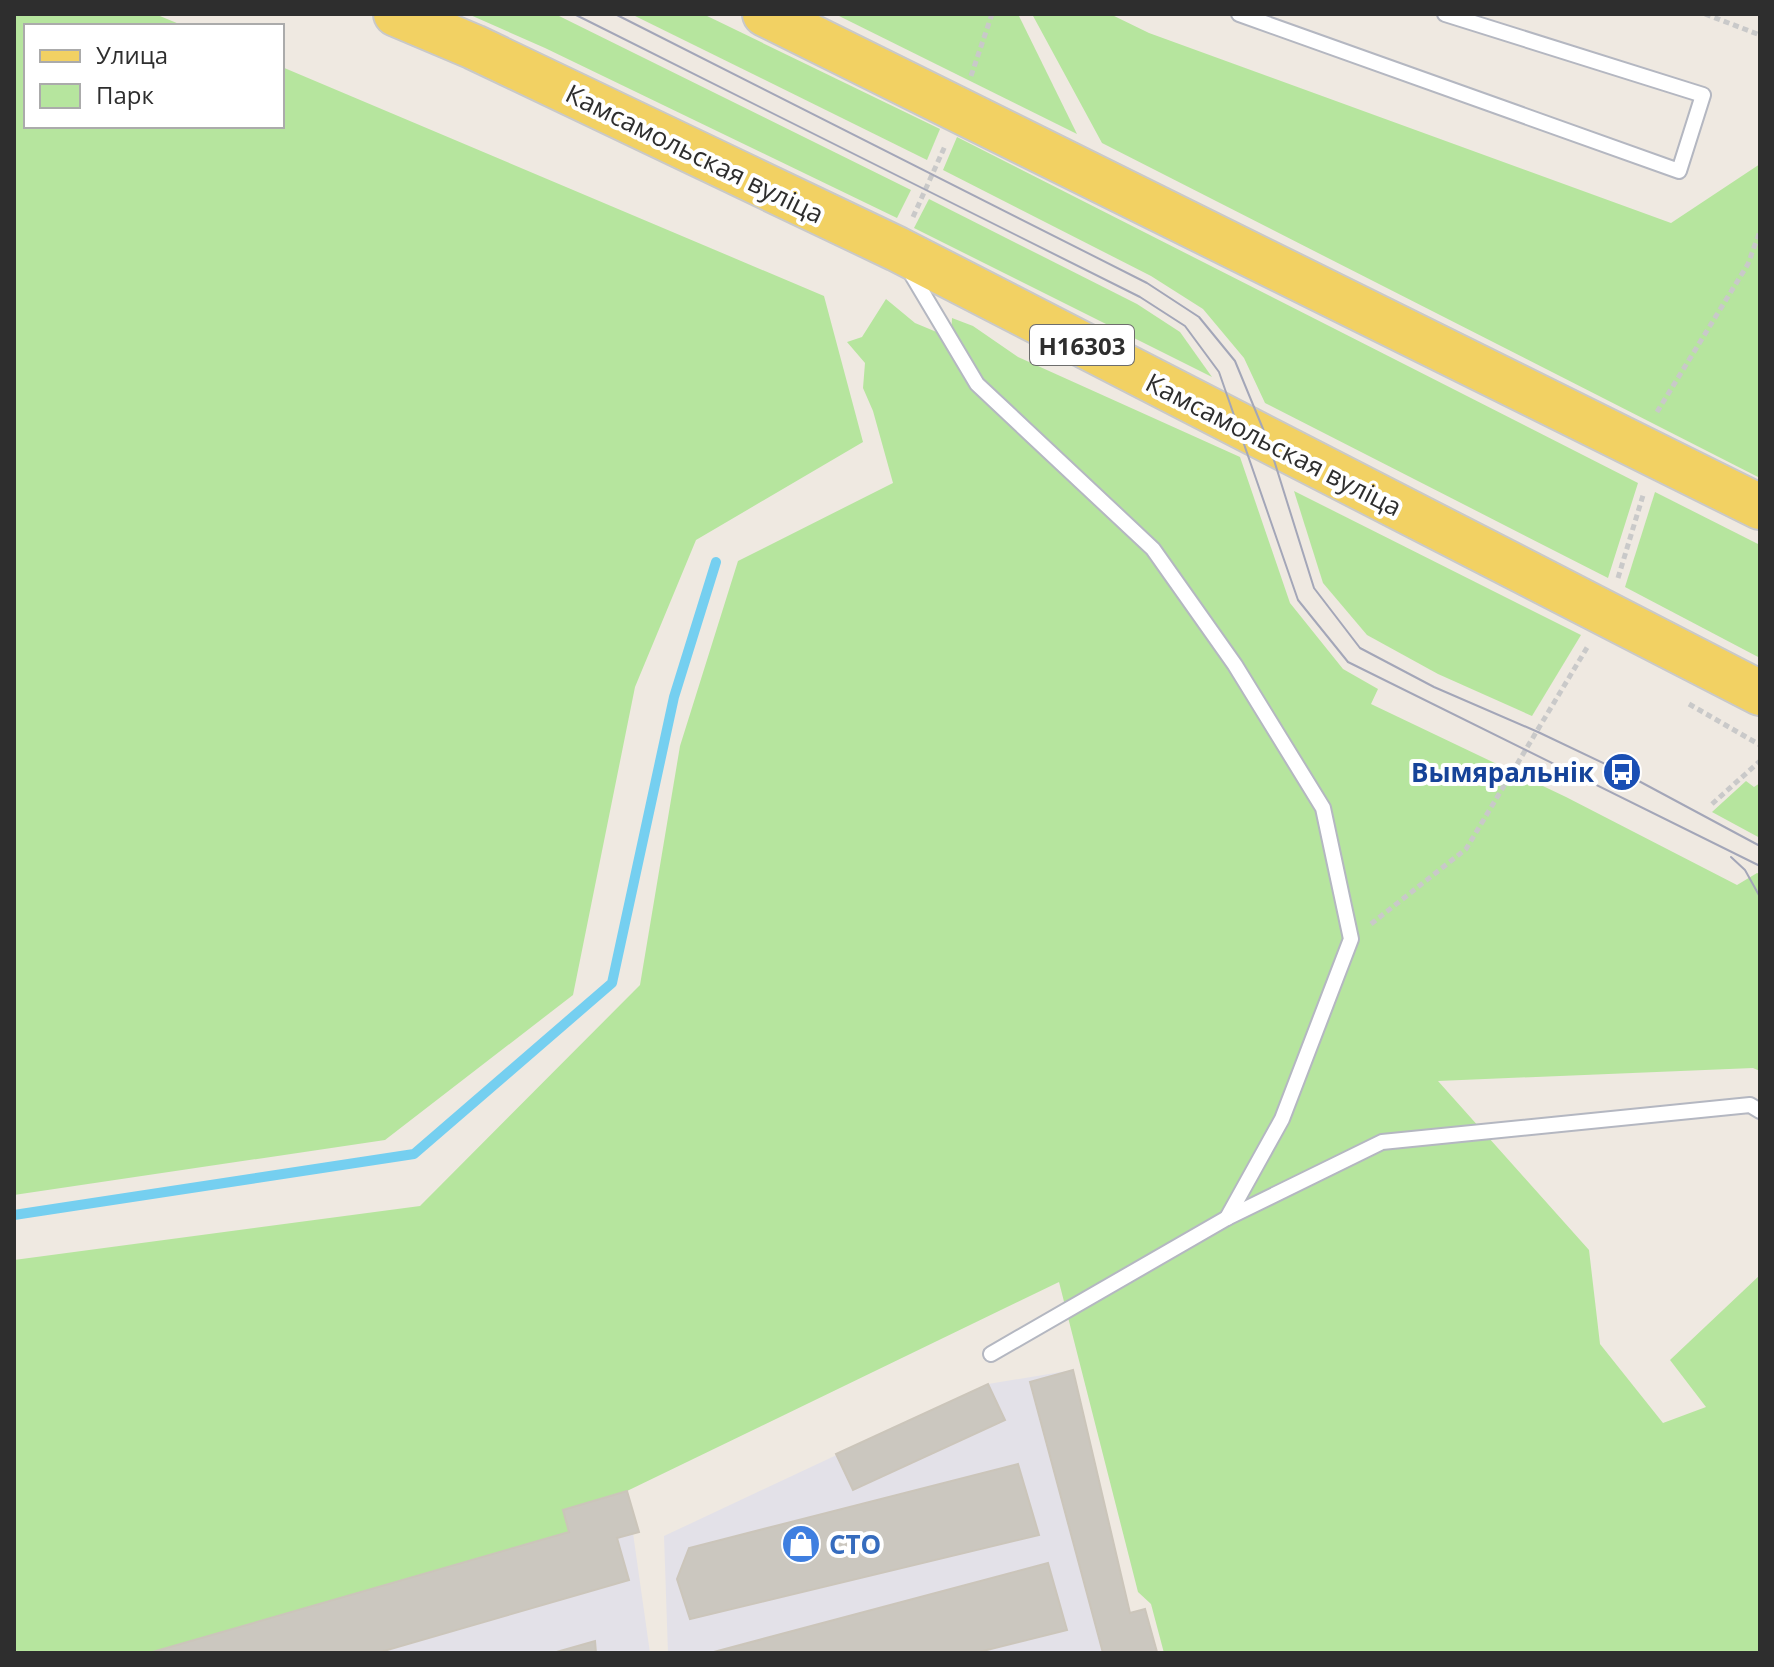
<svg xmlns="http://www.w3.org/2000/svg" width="1774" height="1667" viewBox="0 0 1774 1667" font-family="'Open Sans',sans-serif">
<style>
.industrial{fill:#e3e1e8}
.green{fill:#b6e59e}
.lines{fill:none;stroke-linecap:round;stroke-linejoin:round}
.stream{stroke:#75cff0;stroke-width:10}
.building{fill:#cbc7bf;stroke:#cbc5ba;stroke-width:2}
.service-casing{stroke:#b4b7c1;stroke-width:18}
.primary-casing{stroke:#c9c9c9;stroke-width:48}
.path{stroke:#c9c9c9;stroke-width:5;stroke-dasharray:6 4;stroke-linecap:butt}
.service{stroke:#fff;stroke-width:14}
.primary{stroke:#f2d163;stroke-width:44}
.tram{stroke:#a3a6b8;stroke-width:2}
.labels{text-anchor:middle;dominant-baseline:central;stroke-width:8;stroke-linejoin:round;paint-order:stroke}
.shield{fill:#fff;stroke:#6d6d6d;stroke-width:2}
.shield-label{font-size:24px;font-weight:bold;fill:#2e2e2e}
.street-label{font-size:26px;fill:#2e2e2e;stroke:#fff}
.transit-label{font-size:26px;font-weight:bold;fill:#164399;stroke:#fff;text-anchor:end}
.shop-label{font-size:26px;font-weight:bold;fill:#366cbe;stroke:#fff;text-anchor:start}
</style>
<rect width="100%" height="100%" fill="#efe9e1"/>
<g class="industrial">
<polygon points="1073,1370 1130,1612 1145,1609 1157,1652 668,1653 664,1536 988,1384"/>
<polygon points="627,1491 650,1653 149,1653 568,1532 563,1510"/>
</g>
<g class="green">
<polygon points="14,14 155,14 184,26 26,26 26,126 282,126 282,67 824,296 863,442 696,540 635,687 573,995 385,1140 14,1195"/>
<polygon points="468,14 555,14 911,190 897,218 545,48"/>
<polygon points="631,14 703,14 940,129 927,160"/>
<polygon points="835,14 1018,14 1077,134"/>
<polygon points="1032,14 1110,14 1149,33 1671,223 1760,164 1760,478 1102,143"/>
<polygon points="957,137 1638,483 1608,578 1265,403 1244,358 1203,309 1151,276 943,170"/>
<polygon points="929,199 1137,304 1180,332 1212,377 914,228"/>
<polygon points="886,299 915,323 951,338 952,318 973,326 1018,357 1240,457 1290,603 1343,669 1378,689 1371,704 1566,797 1737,885 1757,873 1760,874 1760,1071 1753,1068 1438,1081 1589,1250 1600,1344 1663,1423 1706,1407 1670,1360 1760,1275 1760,1653 1164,1653 1151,1604 1138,1592 1059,1282 627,1491 563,1510 569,1532 149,1653 14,1653 14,1260 420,1206 640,985 680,746 738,561 893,483 873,411 863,388 865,363 847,342 862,337"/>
<polygon points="1294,491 1581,635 1532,716 1438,674 1367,635 1323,583"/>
<polygon points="1655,492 1760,545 1760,658 1625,587"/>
<polygon points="1746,781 1754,787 1760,783 1760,838 1712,812"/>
</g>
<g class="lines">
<polyline class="stream" points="14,1215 414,1154 612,983 674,697 716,562"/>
</g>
<g class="building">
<polygon points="1073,1370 1130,1613 1145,1609 1157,1652 1153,1653 1103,1653 1030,1382"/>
<polygon points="988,1384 1005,1420 853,1490 836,1454"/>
<polygon points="1018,1464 1039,1535 690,1619 677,1579 689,1548"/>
<polygon points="627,1491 639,1532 617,1538 629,1580 377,1653 149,1653 569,1532 563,1510"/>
<polygon points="1048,1563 1067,1630 975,1653 710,1653"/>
<polygon points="595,1641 596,1653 553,1653"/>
</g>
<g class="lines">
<defs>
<g id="service">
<polyline points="1239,14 1679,171 1703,95 1445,14"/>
<polyline points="909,270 977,384 1153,549 1235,665 1323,808 1351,939 1282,1119 1227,1218"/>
<polyline points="991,1354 1227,1218 1382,1142 1750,1105 1760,1111"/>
</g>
<g id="primary">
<polyline points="396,14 474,47 897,249 1760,693"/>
<polyline points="765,14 1760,507"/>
</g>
</defs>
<use href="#service" class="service-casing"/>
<use href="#primary" class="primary-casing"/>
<g class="path">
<polyline points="1705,14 1760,35"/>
<polyline points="971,76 992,14"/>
<polyline points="913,217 945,146"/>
<polyline points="1657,412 1748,264 1760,231"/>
<polyline points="1618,578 1644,492"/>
<polyline points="1689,704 1760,745"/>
<polyline points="1712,804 1760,761"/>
<polyline points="1371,924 1466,849 1588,646"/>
</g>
<use href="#service" class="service"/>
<use href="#primary" class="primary"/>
<g class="tram">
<polyline points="574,14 1140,297 1185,326 1219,372 1298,600 1348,662 1760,866"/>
<polyline points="615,14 1147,283 1199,317 1235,361 1268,441 1314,588 1360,648 1434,687 1538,732 1622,772 1760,846"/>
<polyline points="1731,857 1745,870 1760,897"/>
</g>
</g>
<defs>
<symbol id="bus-disc" viewBox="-11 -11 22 22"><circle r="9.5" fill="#1a4fb4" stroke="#fff"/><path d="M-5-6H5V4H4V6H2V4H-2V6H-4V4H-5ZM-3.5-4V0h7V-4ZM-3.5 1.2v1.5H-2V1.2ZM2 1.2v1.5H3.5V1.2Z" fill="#fff"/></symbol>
<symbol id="shop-disc" viewBox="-11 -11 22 22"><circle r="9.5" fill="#3f7fe0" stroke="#fff"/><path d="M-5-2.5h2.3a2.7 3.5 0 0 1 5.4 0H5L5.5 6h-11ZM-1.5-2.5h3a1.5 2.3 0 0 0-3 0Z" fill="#fff"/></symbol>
</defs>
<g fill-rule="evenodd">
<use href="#bus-disc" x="1600" y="750" width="44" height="44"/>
<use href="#shop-disc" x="779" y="1522" width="44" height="44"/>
</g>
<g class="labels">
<rect class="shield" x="1030" y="325" width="104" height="40" rx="6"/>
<g class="shield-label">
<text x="1082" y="345">Н16303</text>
</g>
<g class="street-label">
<text transform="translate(695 153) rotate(26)">Камсамольская вуліца</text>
<text transform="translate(1274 444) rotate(27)">Камсамольская вуліца</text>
</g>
<g class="transit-label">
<text x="1594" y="772">Вымяральнік</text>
</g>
<g class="shop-label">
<text x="829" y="1544">СТО</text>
</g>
</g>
<rect width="1774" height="1667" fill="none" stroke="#2e2e2e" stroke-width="32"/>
<rect x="24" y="24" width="260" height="104" fill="#ffffff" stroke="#ababab" stroke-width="2"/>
<rect x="40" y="50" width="40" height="12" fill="#f2d163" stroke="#ababab" stroke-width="2"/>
<text x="96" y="64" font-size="24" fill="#2e2e2e">Улица</text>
<rect x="40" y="84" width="40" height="24" fill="#b6e59e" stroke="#ababab" stroke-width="2"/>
<text x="96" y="104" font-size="24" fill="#2e2e2e">Парк</text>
</svg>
